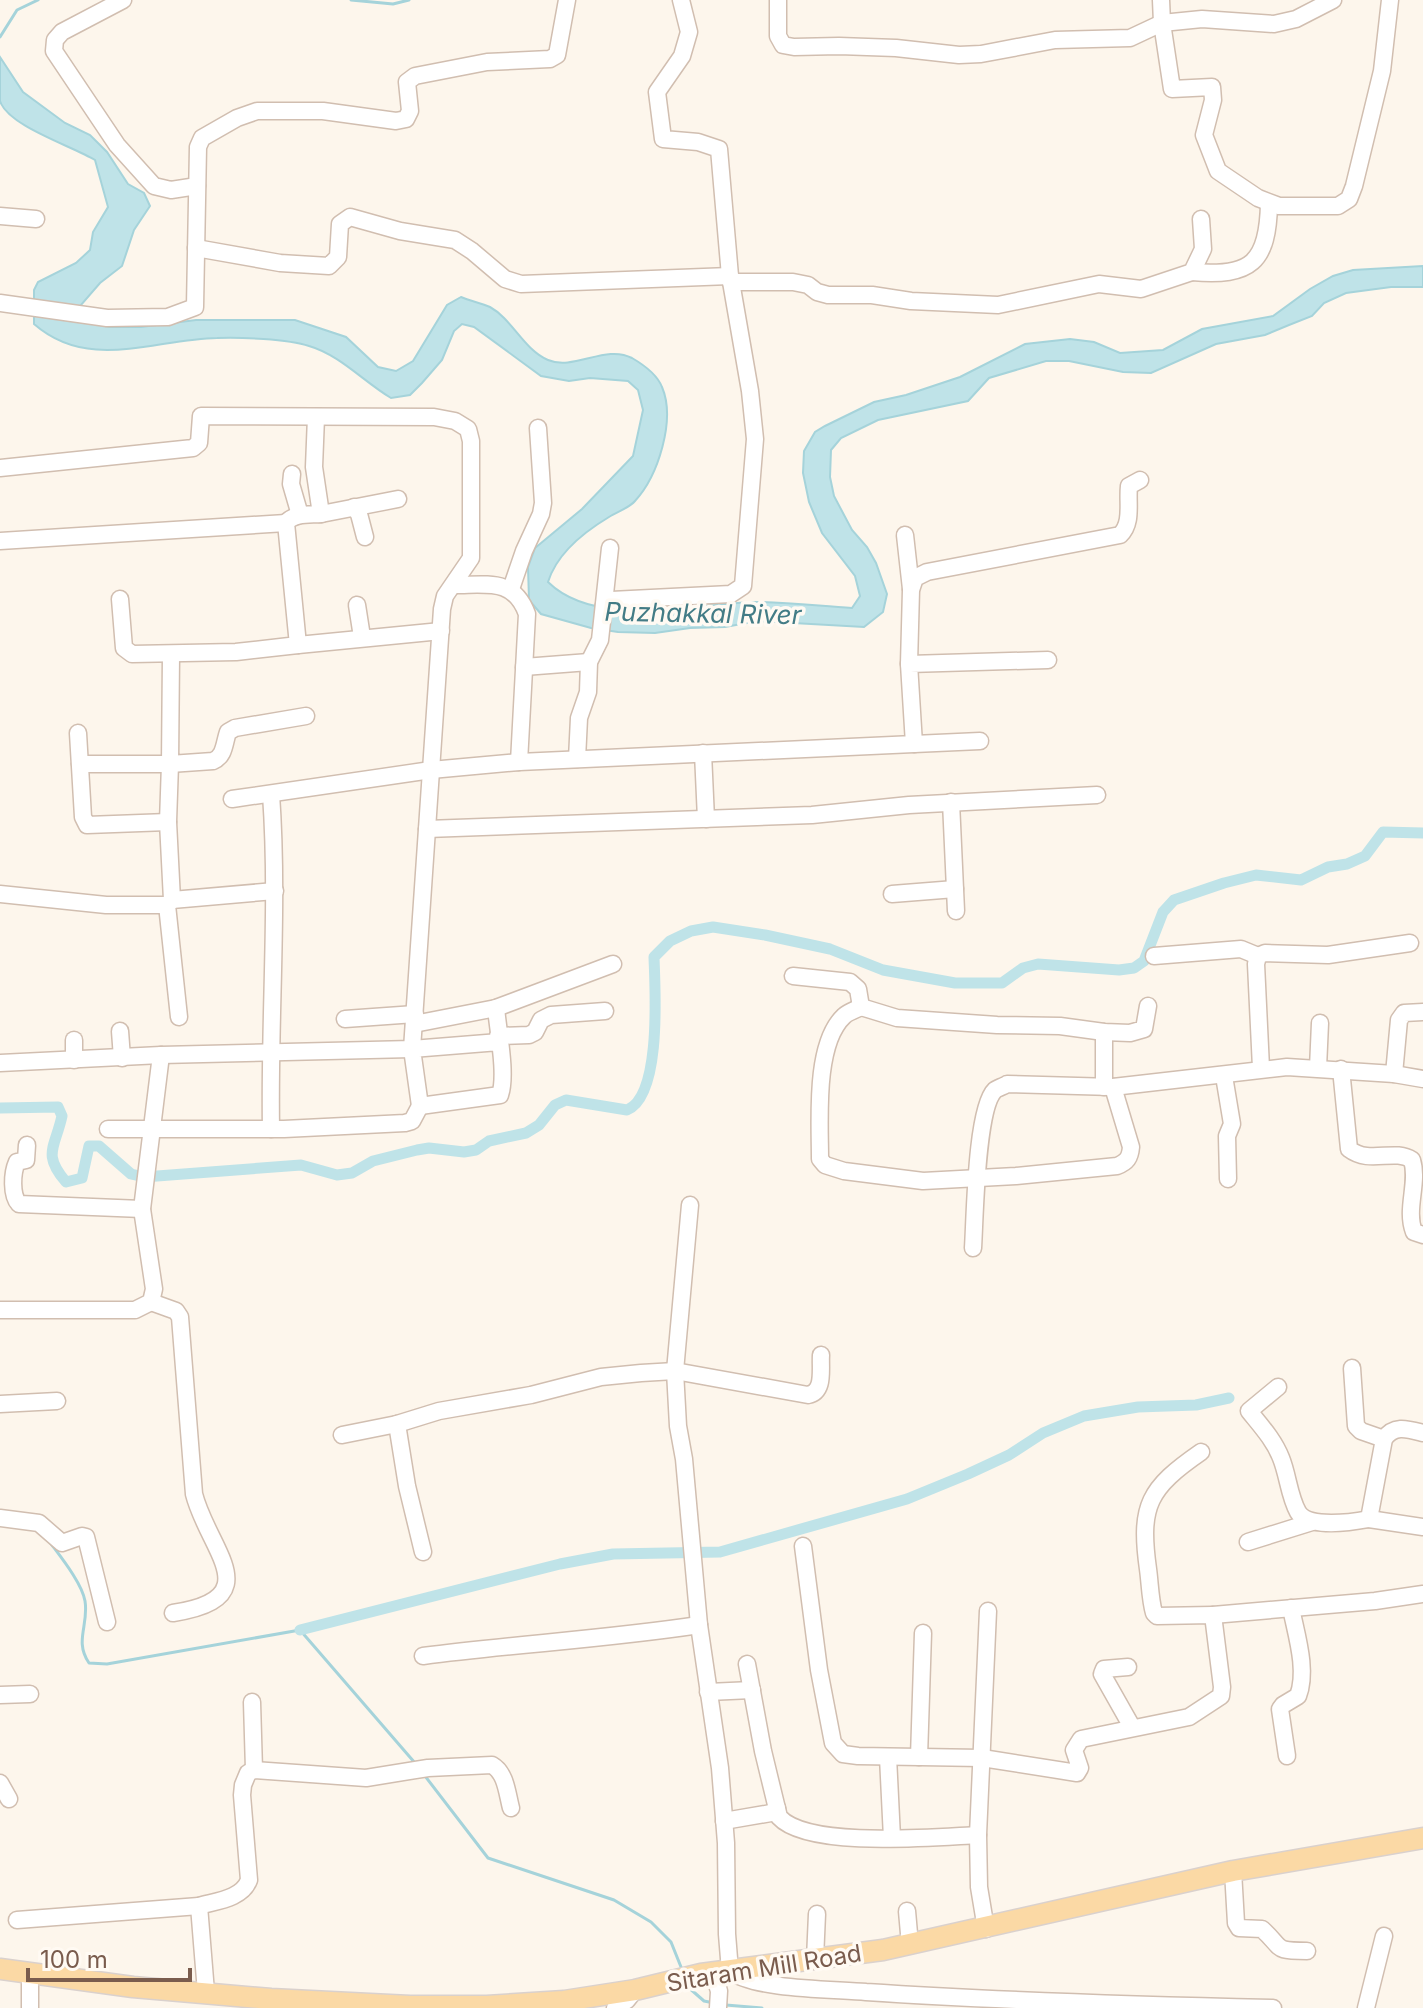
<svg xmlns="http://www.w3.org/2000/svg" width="1423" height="2008" viewBox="0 0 1423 2008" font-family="Inter,sans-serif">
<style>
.water{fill:#bfe3e8;stroke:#a5d3da;stroke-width:2}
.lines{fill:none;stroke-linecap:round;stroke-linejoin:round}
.stream{stroke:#a5d3da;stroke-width:3}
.canal{stroke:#bfe3e8;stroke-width:11}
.minor-casing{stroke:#d1beb0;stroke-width:19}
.major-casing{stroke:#dad1cd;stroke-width:23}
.minor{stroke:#fff;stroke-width:16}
.major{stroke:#fbd9a5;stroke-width:20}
.labels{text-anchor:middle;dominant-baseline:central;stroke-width:7;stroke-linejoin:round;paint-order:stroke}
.street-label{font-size:24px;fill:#7a5c4d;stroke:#fffaf3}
.water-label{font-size:26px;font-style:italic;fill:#437c86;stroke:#fffaf3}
</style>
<rect width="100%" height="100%" fill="#fdf6ec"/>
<path class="water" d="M0,57L23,92L65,123L90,135L107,152L128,184L144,193L150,206L134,230L122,266L100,283L80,306L81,321L109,327H141L196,320H295L346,337L378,367L396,371L413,361L447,305L461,297C470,301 481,303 490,307C512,319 524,350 548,360C574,371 606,344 632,358C644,365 657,374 662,387C676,420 658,476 635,501C629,508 617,512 609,517C584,532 557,553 548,582C596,629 692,604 753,602C786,602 819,606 852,608L860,596L855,576L822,533L809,502L803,473L804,451L815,432L825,426L874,402L906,395L960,377L1025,344L1070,339L1094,342L1120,353L1163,350L1202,329L1273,316L1310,289L1333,276L1353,270L1423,266V287H1391L1346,293L1324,303L1312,316L1289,325L1265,335L1216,344L1151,373L1123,372L1069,361H1046L989,378L968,401L878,420L841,438L831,450L830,477L834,496L852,530L867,547L876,563L887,594L883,612L864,627L758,621L725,627L690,628L655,633L618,632L591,628L541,614L529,600L528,567L535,548L582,509L633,456L643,410L638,390L628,381L590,378L569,381L541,376L474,327L462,324L454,331L442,360L422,383L410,395L391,398C364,382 340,355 309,346C288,339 239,337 217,338C154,339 89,372 34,324V290L38,282L76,263L90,250L93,232L108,207L95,160C72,146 8,126 0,101C0,89 0,70 0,57Z"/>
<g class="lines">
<g class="stream">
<polyline points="351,0 393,4 409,0"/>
<polyline points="0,37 17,10 38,0"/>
<path d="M49,1541C60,1556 82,1583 85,1601C89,1625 74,1641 89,1663L107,1664L300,1630L415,1763"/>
<polyline points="425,1776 488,1858 614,1900 651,1922 671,1942 683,1972"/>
<polyline points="688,1987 704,2001 714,2003"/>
<polyline points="726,2005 762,2008"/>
</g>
<g class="canal">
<path d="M0,1108L58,1107L62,1116C55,1148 42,1154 66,1182L82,1178L89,1146H99L131,1174L144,1177L301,1165L337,1175L352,1173L373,1161L417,1150L429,1148L464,1152L476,1150L489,1141L526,1133L539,1125L555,1105L566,1100L627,1110C662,1096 655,989 654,957L670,941L691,931L713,927L765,935L830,949L883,970L955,983H1002L1023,968L1038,964L1119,970L1134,968L1144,961L1163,912L1174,900L1224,883L1256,875L1301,880L1328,867L1347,864L1365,856L1383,832L1423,833"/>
<polyline points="300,1630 560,1564 613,1554 720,1552 907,1499 968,1474 1009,1455 1043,1433 1084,1416 1138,1407 1196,1405 1229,1398"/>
</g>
<defs>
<g id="minor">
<polyline points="123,0 62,32 55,40 54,51 117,145 154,186 171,190 197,186"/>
<polyline points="778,0 778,36 783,45 794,47 839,46 896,48 959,55 981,54 1055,40 1130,38 1162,23 1202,19 1274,24 1296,19 1333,0"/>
<polyline points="1161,0 1162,23 1172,89 1212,87 1213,100 1204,135 1218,171 1258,198 1279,206 1338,206 1349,199 1354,186 1382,71 1390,0"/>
<polyline points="0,216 36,219"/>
<polyline points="196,248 280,263 329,266 338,257 340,224 350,217 400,231 455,240 472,251 505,279 521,284 730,276"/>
<path d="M1192,272C1251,277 1268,263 1269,203"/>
<polyline points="731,282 793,282 808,285 817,292 828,295 872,295 911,301 998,305 1099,284 1141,289 1192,272 1203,249 1201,219"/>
<polyline points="0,303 107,318 168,317 195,307 198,147 202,138 237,118 257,111 323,111 396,121 406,119 410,111 407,82 415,76 487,62 550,59 557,55 567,0"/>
<polyline points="0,468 193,448 199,443 201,416 434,417 455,421 468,429 471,441 471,558 445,596 442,609 412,1049 161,1055 0,1063"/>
<polyline points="292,474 291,484 300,515"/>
<polyline points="354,507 359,514 365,537"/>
<polyline points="321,514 398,499"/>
<polyline points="905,535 911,589"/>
<polyline points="0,541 286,523"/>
<path d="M454,585C488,585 514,578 527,614L519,762"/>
<polyline points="511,589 524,551 541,514 543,503 538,428"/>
<path d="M120,599L124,648L132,654L236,652L298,645L286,523C294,513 309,515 321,514L314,467L316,417"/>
<polyline points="357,605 362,637"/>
<polyline points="604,605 611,600 731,594 743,586 755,439 750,391 730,276 719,149 698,142 663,139 657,92 682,56 689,32 681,0"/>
<polyline points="298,645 441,631"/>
<path d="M171,655L170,764L213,761C225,756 224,743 228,732L235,728L306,716"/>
<path d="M909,664L911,590L915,578L927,572L1120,535C1133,523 1127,502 1129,486L1140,480"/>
<polyline points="524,667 589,662"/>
<polyline points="78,733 83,817 87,825 168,822"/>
<polyline points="914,744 980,741"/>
<polyline points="703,753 706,819"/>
<polyline points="577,759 579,718 588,692 589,662 600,640 610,548"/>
<polyline points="80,764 170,764 168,822 172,900 167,905 179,1017"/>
<path d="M271,794C279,905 269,1017 271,1129"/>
<polyline points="232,799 431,770 519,762 914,744 909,664 1048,660"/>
<polyline points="951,802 956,911"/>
<polyline points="427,829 812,815 909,805 1097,795"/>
<polyline points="0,894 106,905 167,905"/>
<polyline points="892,894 955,889"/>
<polyline points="172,900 275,891"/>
<polyline points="1154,956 1241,949 1258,956"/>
<polyline points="793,976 850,982 858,989 861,1007 897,1018 997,1025 1060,1026 1104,1032 1130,1033 1144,1029 1148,1006"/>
<path d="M861,1007C855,1010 848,1012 844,1016C814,1044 820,1121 820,1159L825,1165L844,1171L923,1181L1016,1176L1117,1166C1127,1162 1130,1158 1131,1147L1113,1087"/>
<path d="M496,1008C498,1031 507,1075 500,1095L420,1106L412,1049L499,1042"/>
<polyline points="345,1019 415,1014"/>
<polyline points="414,1024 496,1008 613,964"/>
<polyline points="120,1031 122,1058"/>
<polyline points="1104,1032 1104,1087"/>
<polyline points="498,1036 529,1035 535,1032 541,1020 551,1015 605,1011"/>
<polyline points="74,1060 74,1040"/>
<polyline points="1261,1068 1256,964 1258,956 1265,953 1328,955 1410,943"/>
<polyline points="1318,1068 1320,1023"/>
<path d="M1341,1069L1349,1149C1370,1165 1394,1148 1412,1160C1419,1183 1405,1209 1414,1232L1423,1235"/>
<polyline points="1394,1074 1423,1079"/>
<polyline points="1224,1076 1232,1124 1227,1136 1228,1179"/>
<polyline points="108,1129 284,1129 405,1123 412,1121 420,1106"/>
<path d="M27,1145L26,1160L17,1162C12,1173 11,1195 19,1204L142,1209"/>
<path d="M690,1205L675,1371L678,1426L684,1459L699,1625L720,1768L726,1843L727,1934L730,1971C756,1990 833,1989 866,1992C1002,2001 1137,2005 1273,2008"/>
<path d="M973,1248C975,1218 976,1108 995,1090C996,1089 1006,1085 1007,1084L1113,1087L1287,1067L1394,1074L1399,1020L1404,1013L1423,1012"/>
<path d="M151,1302L176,1311L180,1317L194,1494C208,1550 270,1598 173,1613"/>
<polyline points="0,1310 135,1310 151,1302 154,1289 142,1209 161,1055"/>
<polyline points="1352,1368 1356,1426 1361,1431 1384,1439"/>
<path d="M1278,1387L1249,1411C1261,1426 1274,1440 1281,1458C1288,1475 1289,1496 1298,1512C1308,1529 1353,1522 1369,1519L1384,1439C1394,1424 1408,1429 1423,1433"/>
<polyline points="0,1404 57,1401"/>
<polyline points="397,1424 407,1486 423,1552"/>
<path d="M342,1435L397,1424L439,1411L531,1395L601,1377L641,1373L675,1371L808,1395C825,1392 820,1369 821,1355"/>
<polyline points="0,1518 39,1523 62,1543 82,1536 86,1537 107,1622"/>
<polyline points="1369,1519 1423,1527"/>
<polyline points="1248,1542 1312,1522"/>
<path d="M803,1546L819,1670L833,1743L843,1754L858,1756L982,1758L1077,1773L1080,1768L1074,1750L1081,1739L1189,1717L1221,1696L1222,1687L1213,1615L1157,1616L1154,1613C1150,1599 1150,1583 1148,1569C1139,1505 1149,1488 1201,1452"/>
<polyline points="1213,1615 1375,1601 1423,1594"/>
<path d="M423,1656C515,1644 607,1639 699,1625"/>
<path d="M747,1664L763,1751L779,1817C808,1849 935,1837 978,1835"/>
<polyline points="1128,1667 1104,1669 1102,1674 1132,1727"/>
<polyline points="708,1692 752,1690"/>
<polyline points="0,1695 30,1694"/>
<polyline points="252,1702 254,1770"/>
<path d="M1287,1756L1280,1709L1283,1705L1298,1696C1308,1670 1296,1634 1291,1608"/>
<polyline points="888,1757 892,1838"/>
<polyline points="919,1757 923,1633"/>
<polyline points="0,1783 9,1799"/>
<polyline points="724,1821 771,1813 777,1808"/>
<path d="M1233,1871L1236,1923L1239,1928L1262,1929C1284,1949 1273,1951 1307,1951"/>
<polyline points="907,1911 910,1945"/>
<polyline points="17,1920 199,1906"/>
<polyline points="986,1929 979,1887 978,1835 988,1611"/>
<polyline points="815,1959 817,1914"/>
<polyline points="713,1972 719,1991 718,2008"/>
<polyline points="30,1973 30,2008"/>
<path d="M206,1992L199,1906C216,1901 242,1899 249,1880L242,1795L243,1785L248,1773L254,1770L366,1778L428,1768L492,1765C506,1773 507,1793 511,1808"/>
<polyline points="615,2008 627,2000 635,1990"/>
<polyline points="1366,2008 1384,1936"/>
</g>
<polyline id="major" points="0,1969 133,1987 271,1999 410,2006 487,2006 564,2001 635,1990 701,1974 883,1950 1233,1871 1423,1838"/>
</defs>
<use href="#minor" class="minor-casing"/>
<use href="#major" class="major-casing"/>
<use href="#minor" class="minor"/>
<use href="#major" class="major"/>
</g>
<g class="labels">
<g class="street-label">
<text transform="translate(764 1968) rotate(-9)">Sitaram Mill Road</text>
</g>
<g class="water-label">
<text transform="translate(703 613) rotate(1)">Puzhakkal River</text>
</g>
</g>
<path d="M28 1968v12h162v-12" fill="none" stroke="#7a5c4d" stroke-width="4"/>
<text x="40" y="1968" font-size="24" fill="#7a5c4d" stroke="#fffaf3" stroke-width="6" paint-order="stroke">100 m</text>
</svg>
